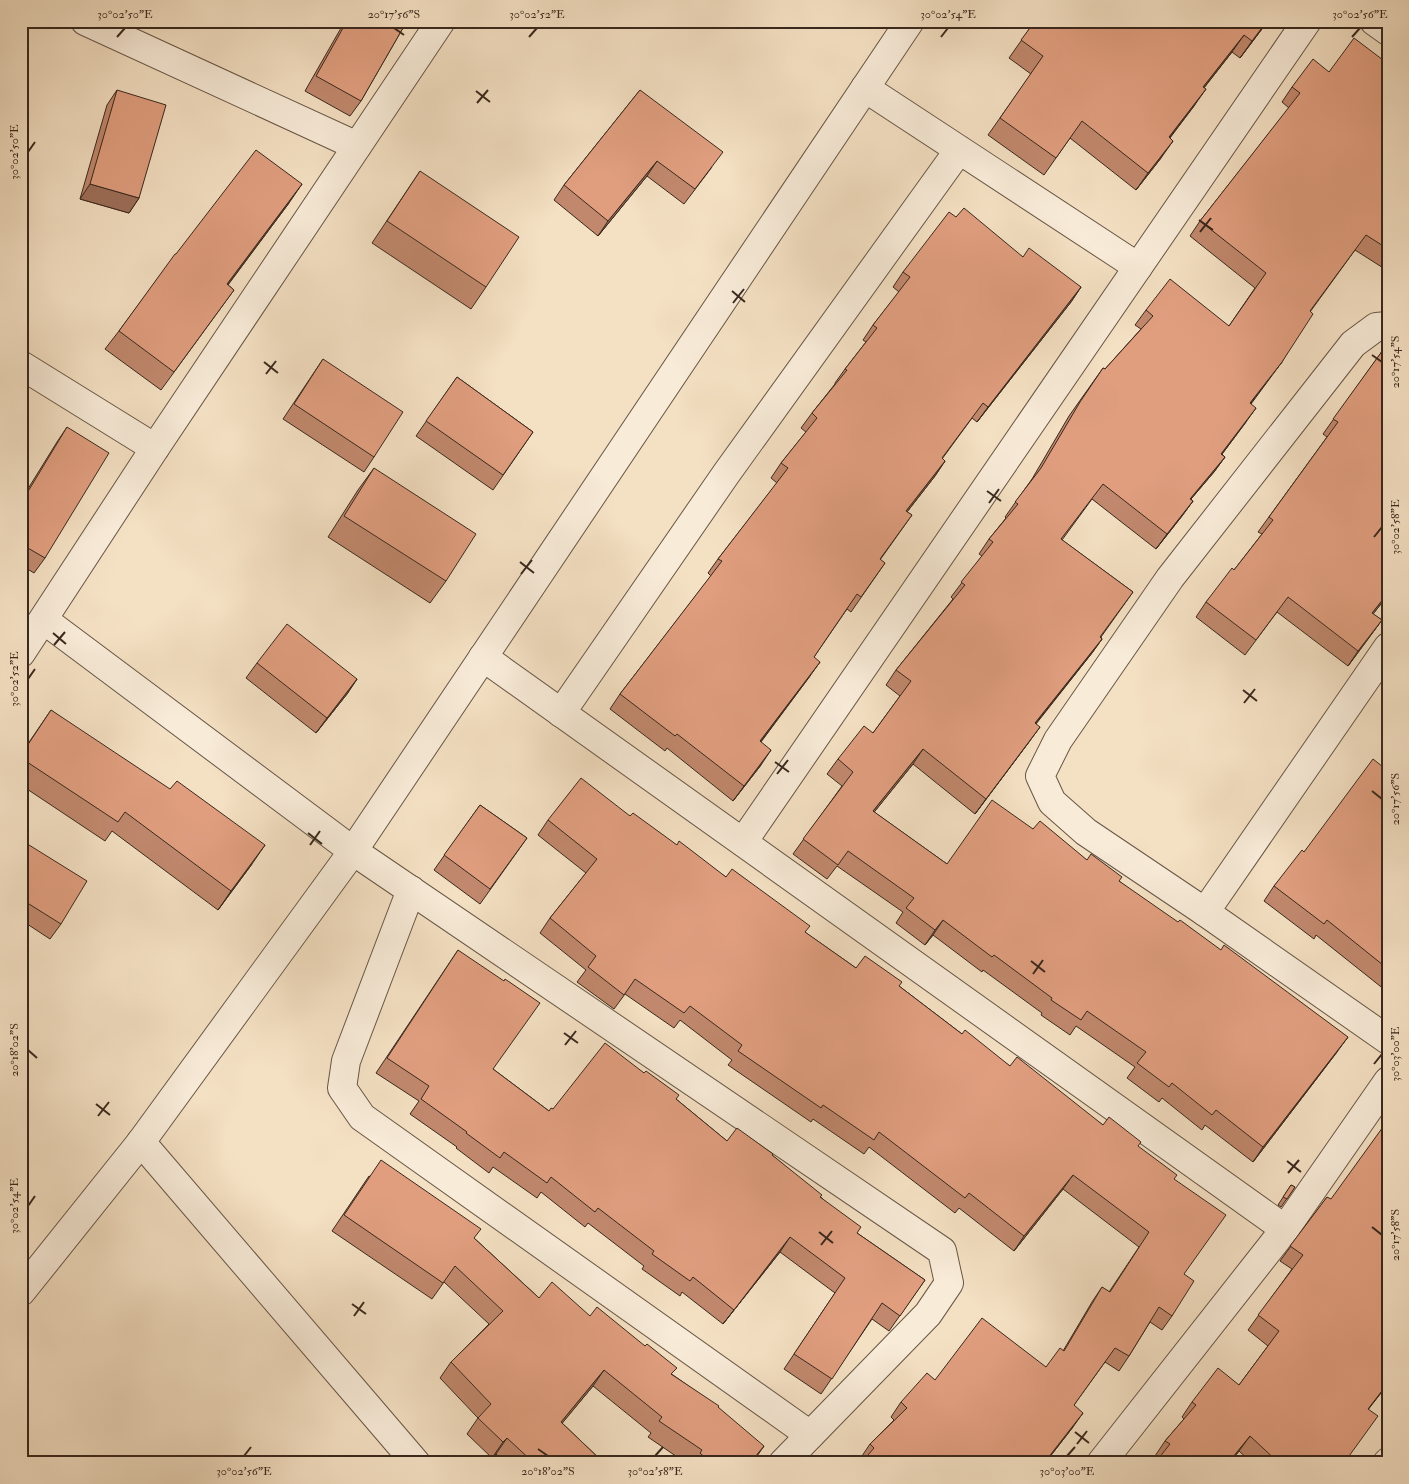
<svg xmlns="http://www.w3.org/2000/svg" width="1409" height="1484" viewBox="0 0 1409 1484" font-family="'IM FELL Double Pica',serif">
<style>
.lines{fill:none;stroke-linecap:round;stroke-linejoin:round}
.minor-casing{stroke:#685646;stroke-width:30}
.minor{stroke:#f8ebd8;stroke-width:28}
.wall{fill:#c1886d;stroke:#39281d}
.shaded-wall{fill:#9d6f59;stroke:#39281d}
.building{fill:#e09e7f;stroke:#39281d}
.ticks{fill:none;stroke:#39281d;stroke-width:2}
.neatline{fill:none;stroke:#39281d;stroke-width:2}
.ticks-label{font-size:12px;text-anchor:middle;fill:#39281d}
</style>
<rect width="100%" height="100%" fill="#f4e0c3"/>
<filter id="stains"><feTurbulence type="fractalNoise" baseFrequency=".004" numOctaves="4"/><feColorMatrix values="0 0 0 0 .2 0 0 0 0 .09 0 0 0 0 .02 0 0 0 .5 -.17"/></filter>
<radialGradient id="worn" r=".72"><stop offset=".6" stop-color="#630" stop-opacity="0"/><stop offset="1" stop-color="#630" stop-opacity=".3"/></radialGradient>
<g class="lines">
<defs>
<g id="minor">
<polyline points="85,21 357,146"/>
<polyline points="1374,21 1388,31"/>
<polyline points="865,88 1138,267"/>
<polyline points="1388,326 1376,327 1353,344 1170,578 1058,740 1040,776 1052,802 1086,832 1205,912 1388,1040"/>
<polyline points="21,365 155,448"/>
<polyline points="44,620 353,851 942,1251 949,1283 928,1314 783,1463"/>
<polyline points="21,653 155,448 441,21"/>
<polyline points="483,657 1285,1229"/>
<polyline points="561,713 726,474 959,150"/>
<polyline points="743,842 1307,21"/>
<polyline points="411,890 346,1061 342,1088 362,1117 810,1435"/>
<polyline points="1205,912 1388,647"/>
<polyline points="141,1142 416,1463"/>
<polyline points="21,1292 141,1142 353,851 910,21"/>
<polyline points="1101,1463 1285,1229 1388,1081"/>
<polyline points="1387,1463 1388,1462"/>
</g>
</defs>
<use href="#minor" class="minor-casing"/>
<use href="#minor" class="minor"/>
</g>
<g class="wall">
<polygon points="345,21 407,21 361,101 350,116 305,91"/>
<polygon points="1035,21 1109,25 1111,21 1268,21 1240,58 1232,52 1204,88 1194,106 1170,138 1161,158 1136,190 1070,138 1044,175 988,135 1031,74 1009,58"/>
<polygon points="1385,67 1388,69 1388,271 1355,250 1310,312 1282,362 1251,404 1246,422 1222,454 1225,457 1214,472 1191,499 1193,501 1182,516 1156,549 1092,499 1062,540 1133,592 1101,637 1102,639 1092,653 1036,724 1029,742 975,814 913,764 874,812 947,864 1033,829 1087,860 1119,881 1337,1052 1253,1162 1205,1125 1202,1130 1162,1098 1159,1102 1127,1078 1135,1067 1076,1026 1070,1035 1041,1015 1042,1013 983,970 982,972 933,935 925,945 896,923 903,912 837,866 827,879 793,854 842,786 827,774 838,759 873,733 900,696 886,685 896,670 953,599 951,597 982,556 979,554 989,539 1006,518 1005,517 1032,479 1069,416 1103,368 1105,369 1141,329 1135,325 1146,310 1229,326 1255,288 1190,236 1200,221 1289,108 1282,102 1292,87 1329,72"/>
<polygon points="117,90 139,198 129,213 80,199 107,105"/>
<polygon points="640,90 712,167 684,204 647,176 598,236 554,200 564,185"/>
<polygon points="420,171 486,287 471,309 372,243"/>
<polygon points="289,203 228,285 234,290 161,390 105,349 119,331 176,254"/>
<polygon points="956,217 1023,257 1081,287 1071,302 977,422 972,418 942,459 945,461 935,476 907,512 912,515 880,560 885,563 851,612 847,609 814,657 810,676 761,742 761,765 733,801 667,748 665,751 610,709 620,694 711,576 708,573 718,559 777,483 771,478 781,463 806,432 801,428 812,413 835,384 835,383 845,369 866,342 863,340 873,325 899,292 893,287 903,272"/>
<polygon points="1388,343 1388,595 1373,614 1382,620 1348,666 1277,612 1245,655 1196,617 1206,602 1234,570 1262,534 1258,532 1327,437 1323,434"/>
<polygon points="323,359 374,457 364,472 283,419"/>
<polygon points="457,377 533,432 493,490 416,436"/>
<polygon points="67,427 45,558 34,573 21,565 21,500 57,442"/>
<polygon points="374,468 446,581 430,603 328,537 358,490"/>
<polygon points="257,663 357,679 347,694 316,733 246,678"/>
<polygon points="51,710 252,864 218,910 112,831 105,841 21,785 21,754"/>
<polygon points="1388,771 1388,986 1385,990 1316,935 1314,939 1264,901 1274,886 1304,852"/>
<polygon points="480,805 527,838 480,904 434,870"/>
<polygon points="630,816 726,877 856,968 899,986 962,1034 1010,1066 1138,1147 1174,1179 1184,1275 1172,1316 1162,1330 1150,1322 1129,1356 1119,1371 1105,1362 1074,1405 1073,1427 1045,1463 861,1463 862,1461 860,1459 870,1444 894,1420 891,1417 901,1402 935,1380 1046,1367 1063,1351 1092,1302 1102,1287 1109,1292 1139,1247 1063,1189 1014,1251 959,1208 955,1213 869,1147 864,1154 813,1119 811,1122 728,1065 732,1060 680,1020 674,1028 625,994 614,1009 577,982 586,970 540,933 550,918 586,873 538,835 548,820"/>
<polygon points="21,840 61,924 50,939 21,920"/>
<polygon points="458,950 493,1069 549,1111 553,1109 676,1099 727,1141 772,1155 821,1197 857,1233 925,1280 889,1331 872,1319 821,1394 784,1369 835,1293 780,1252 723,1324 682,1292 680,1296 642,1269 644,1266 588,1223 585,1227 541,1192 537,1198 493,1167 489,1173 456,1148 457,1147 410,1114 419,1101 376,1073"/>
<polygon points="369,1176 474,1238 539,1298 590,1316 718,1407 752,1463 686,1463 648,1437 651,1433 593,1386 562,1423 604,1463 505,1463 496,1454 492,1458 467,1434 478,1418 440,1378 451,1362 489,1324 444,1282 432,1299 332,1231"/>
<polygon points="1291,1185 1295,1187 1281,1207 1278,1205"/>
<polygon points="1327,1197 1388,1384 1368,1409 1344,1463 1252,1463 1239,1451 1230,1463 1155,1463 1158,1459 1155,1456 1165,1441 1184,1419 1182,1417 1192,1402 1239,1385 1268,1346 1248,1330 1292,1269 1280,1261"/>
</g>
<g class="shaded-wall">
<polygon points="1267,21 1268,21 1240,58 1252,41"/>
<polygon points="1244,35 1232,52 1191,104 1203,87"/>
<polygon points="1206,89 1194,106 1157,154 1169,137"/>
<polygon points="1173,141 1161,158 1136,190 1148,173"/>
<polygon points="657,161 647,176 598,236 608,221"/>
<polygon points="90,184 139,198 129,213 80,199"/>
<polygon points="302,184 289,203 214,303 227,284"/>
<polygon points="1081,287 1071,302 977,422 988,407"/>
<polygon points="1282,362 1271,376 1240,418 1250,403"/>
<polygon points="1256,408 1246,422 1211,469 1221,454"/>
<polygon points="1225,457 1214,472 1179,513 1190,499"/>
<polygon points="945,461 935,476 896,526 906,511"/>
<polygon points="1193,501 1182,516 1156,549 1167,534"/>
<polygon points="1388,593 1388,595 1362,628 1372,613"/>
<polygon points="1382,620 1371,635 1348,666 1358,651"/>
<polygon points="1102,639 1092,653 1024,738 1035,723"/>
<polygon points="820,662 810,676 750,756 760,741"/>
<polygon points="357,679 347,694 316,733 327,718"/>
<polygon points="1040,727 1029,742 975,814 986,799"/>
<polygon points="923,749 913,764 863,826 873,811"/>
<polygon points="771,750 761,765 733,801 744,786"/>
<polygon points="265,845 252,864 218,910 231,891"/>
<polygon points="943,920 933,935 925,945 935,930"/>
<polygon points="1348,1037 1337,1052 1253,1162 1263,1147"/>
<polygon points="1073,1175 1063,1189 1014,1251 1024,1236"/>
<polygon points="790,1237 780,1252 723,1324 734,1310"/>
<polygon points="604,1370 593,1386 550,1438 561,1422"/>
<polygon points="1388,1383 1388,1384 1357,1424 1368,1409"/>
<polygon points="1083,1413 1073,1427 1045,1463 1044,1463"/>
<polygon points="1250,1436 1239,1451 1230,1463 1228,1463"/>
<polygon points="507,1438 496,1454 492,1458 503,1442"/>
<polygon points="764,1446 753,1462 752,1463 750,1463"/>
</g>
<g class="building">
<polygon points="347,21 407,21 361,101 316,76"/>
<polygon points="1035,21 1104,21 1109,25 1111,21 1267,21 1252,41 1244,35 1203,87 1206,89 1169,137 1173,141 1148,173 1082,121 1056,158 1000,118 1043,56 1021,40"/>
<polygon points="1354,38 1387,63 1385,67 1388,69 1388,249 1366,235 1310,311 1313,314 1282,362 1250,403 1256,408 1221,454 1225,457 1190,499 1193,501 1167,534 1103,484 1061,539 1133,592 1100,637 1102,639 1035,723 1040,727 986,799 923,749 873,811 947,864 992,800 1033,829 1040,821 1087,860 1091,854 1122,877 1119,881 1178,922 1180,920 1221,950 1224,945 1348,1037 1263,1147 1216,1110 1212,1115 1172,1083 1169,1087 1137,1063 1146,1052 1087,1011 1081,1020 1051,1000 1052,998 994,955 992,957 943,920 935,930 906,908 914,898 848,851 838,865 803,839 853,772 838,759 864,726 873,733 911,681 896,670 965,585 961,582 993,542 989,539 1018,504 1015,502 1041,468 1080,402 1103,368 1105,369 1153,316 1146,310 1170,279 1229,326 1266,273 1200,221 1300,93 1292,87 1313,59 1329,72"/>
<polygon points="117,90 166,105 139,198 90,184"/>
<polygon points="640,90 723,152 695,189 657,161 608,221 564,185"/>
<polygon points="256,150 302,184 227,284 234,290 174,372 119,331 175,254 176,254"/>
<polygon points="420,171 519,237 486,287 387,221"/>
<polygon points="964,208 1023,257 1029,248 1081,287 988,407 983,403 942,458 945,461 906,511 912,515 880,559 885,563 861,597 857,594 814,657 820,662 760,741 771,750 744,786 677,734 675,736 620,694 722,561 718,559 788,468 781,463 817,418 812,413 847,370 845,369 877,328 873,325 910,277 903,272 949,212 956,217"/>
<polygon points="1388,343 1388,593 1372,613 1382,620 1358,651 1288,597 1256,640 1206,602 1232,568 1234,570 1273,520 1269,517 1338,422 1333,419"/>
<polygon points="323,359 403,412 374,457 294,404"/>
<polygon points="457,377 533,432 503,475 426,421"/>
<polygon points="67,427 109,453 45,558 21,544 21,503"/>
<polygon points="374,468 476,534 446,581 344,516"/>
<polygon points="287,624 357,679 327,718 257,663"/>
<polygon points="51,710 170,789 177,781 265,845 231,891 125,812 118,822 21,758 21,755"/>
<polygon points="1373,759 1388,771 1388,969 1327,920 1324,924 1274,886 1302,850 1304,852"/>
<polygon points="581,778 630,816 633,813 677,845 679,841 726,877 732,869 810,926 805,932 856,968 865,956 902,982 899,986 962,1034 965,1030 1010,1066 1017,1057 1103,1125 1109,1117 1141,1142 1138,1146 1177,1175 1174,1179 1226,1215 1184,1274 1194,1281 1172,1316 1159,1307 1129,1356 1115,1348 1074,1405 1083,1413 1044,1463 861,1463 874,1448 870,1444 907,1408 901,1402 927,1373 935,1380 982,1318 1046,1367 1060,1348 1064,1351 1102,1287 1110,1292 1149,1232 1073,1175 1024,1236 969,1193 965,1198 879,1132 874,1140 823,1105 821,1108 738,1051 742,1045 690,1006 684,1013 635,979 624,995 588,967 596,956 550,918 597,859 548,820"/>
<polygon points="480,805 527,838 490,889 444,855"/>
<polygon points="21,840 87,881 61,924 21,899"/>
<polygon points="458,950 504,981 505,979 540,1003 493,1069 549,1111 551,1108 553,1109 605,1043 644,1073 646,1071 679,1095 676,1099 727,1141 737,1128 773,1154 772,1155 822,1195 820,1197 861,1227 857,1233 925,1280 900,1316 882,1303 832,1379 794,1354 845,1278 790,1237 734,1310 693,1277 690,1281 652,1254 654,1251 598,1208 595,1212 551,1177 547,1183 504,1152 500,1158 466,1133 467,1132 421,1099 429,1086 387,1058"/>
<polygon points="1388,1120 1388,1383 1368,1409 1378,1416 1344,1463 1279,1463 1250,1436 1228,1463 1155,1463 1170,1444 1165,1441 1196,1405 1192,1402 1218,1368 1239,1385 1279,1331 1258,1315 1303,1255 1290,1246 1327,1197 1331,1199"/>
<polygon points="21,1151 24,1153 21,1157"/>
<polygon points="381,1160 481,1229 474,1238 539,1298 552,1282 590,1316 597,1307 645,1346 647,1344 677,1368 671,1374 719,1406 718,1407 764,1446 750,1463 711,1463 700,1453 702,1450 659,1421 662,1417 604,1370 561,1422 604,1463 534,1463 507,1438 503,1442 478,1418 491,1404 451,1362 503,1311 455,1266 443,1283 344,1215"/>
<polygon points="1291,1185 1295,1187 1287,1199 1283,1197"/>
</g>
<path class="ticks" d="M394,28L404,35M117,37L125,28M529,37L537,28M941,37L948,28M1352,37L1360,28M476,91L490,102M477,103L488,90M28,152L35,142M1199,220L1213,230M1200,232L1211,218M732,291L745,302M733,303L744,289M1372,355L1382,362M264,362L278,373M266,374L276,361M987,491L1001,501M989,503L999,489M1374,537L1382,527M520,562L534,573M521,574L532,560M53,633L66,644M54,645L65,632M28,679L35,669M1243,690L1257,701M1244,703L1255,689M775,762L789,772M777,774L788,760M1372,791L1382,799M308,833L322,844M310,845L320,831M1031,961L1045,972M1033,974L1043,960M564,1033L578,1043M565,1045L576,1031M28,1050L37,1058M1374,1064L1382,1054M96,1104L110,1115M98,1116L109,1102M1287,1161L1301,1172M1288,1173L1299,1160M28,1206L35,1196M1372,1227L1382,1235M819,1232L833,1243M821,1245L832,1231M352,1304L366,1314M354,1316L364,1302M1075,1432L1089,1443M1077,1444L1087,1431M538,1449L548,1456M244,1456L251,1447M655,1456L663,1447M1067,1456L1075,1447"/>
<rect width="1409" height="1484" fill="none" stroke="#f4e0c3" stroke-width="55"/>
<rect x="28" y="28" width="1354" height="1428" class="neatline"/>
<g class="ticks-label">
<text x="125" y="18">30°02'50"E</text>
<text x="394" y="18">20°17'56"S</text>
<text x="537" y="18">30°02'52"E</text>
<text x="948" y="18">30°02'54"E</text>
<text x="1360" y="18">30°02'56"E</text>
<text transform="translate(14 152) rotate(-90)" y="4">30°02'50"E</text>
<text transform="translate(1395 362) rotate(-90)" y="4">20°17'54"S</text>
<text transform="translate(1395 527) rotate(-90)" y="4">30°02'58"E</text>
<text transform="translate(14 679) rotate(-90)" y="4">30°02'52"E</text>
<text transform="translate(1395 799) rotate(-90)" y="4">20°17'56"S</text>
<text transform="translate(14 1050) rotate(-90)" y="4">20°18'02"S</text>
<text transform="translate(1395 1054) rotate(-90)" y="4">30°03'00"E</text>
<text transform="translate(14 1206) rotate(-90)" y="4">30°02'54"E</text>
<text transform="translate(1395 1235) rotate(-90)" y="4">20°17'58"S</text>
<text x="244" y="1475">30°02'56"E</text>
<text x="548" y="1475">20°18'02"S</text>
<text x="655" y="1475">30°02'58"E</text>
<text x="1067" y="1475">30°03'00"E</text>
</g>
<rect width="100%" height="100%" filter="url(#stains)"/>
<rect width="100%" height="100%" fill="url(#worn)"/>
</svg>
